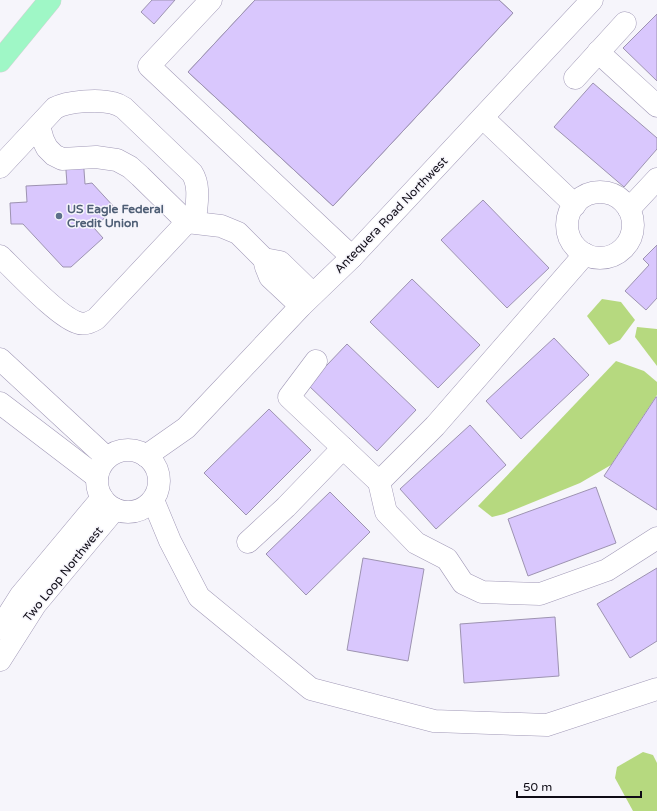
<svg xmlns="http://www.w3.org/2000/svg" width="657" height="811" viewBox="0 0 657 811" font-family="'Varela Round',sans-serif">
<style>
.green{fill:#b6d97f}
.building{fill:#d9c7fd;stroke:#9d93b1;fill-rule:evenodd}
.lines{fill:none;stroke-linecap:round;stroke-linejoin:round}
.minor-casing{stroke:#a199b7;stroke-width:23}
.major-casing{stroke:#d4d3d5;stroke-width:23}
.minor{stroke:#fff;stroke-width:22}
.major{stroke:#9ff7c6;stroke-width:22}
.service-dot{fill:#5c6f8a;stroke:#f6f5fb;stroke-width:1.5}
.labels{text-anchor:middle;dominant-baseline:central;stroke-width:3;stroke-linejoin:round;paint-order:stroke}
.service-label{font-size:12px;font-weight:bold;fill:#4e5e75;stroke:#f6f5fb;text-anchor:start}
.street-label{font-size:12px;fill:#0e0b15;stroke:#f6f5fb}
</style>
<rect width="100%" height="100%" fill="#f6f5fb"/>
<g class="green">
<polygon points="602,299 621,302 635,320 620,340 609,345 587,316"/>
<polygon points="637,327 657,329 657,366 635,337"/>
<polygon points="616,361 644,371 657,382 657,395 611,465 580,483 504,514 492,517 478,506"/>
<polygon points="643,752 653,755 657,763 657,811 633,811 615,778 617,767"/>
</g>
<g class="building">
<polygon points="152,0 175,0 154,24 141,12"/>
<path d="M255,0H358L405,43L440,6L434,0H499L513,13L333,206L188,72ZM309,36L364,88L329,126L273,74Z"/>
<polygon points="255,0 499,0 513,13 333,206 188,72"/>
<polygon points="657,14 657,81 623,48"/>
<polygon points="593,83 657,138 657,149 624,187 554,127"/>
<polygon points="83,156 85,184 92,183 115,208 94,228 103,238 71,267 63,267 23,224 11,224 10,203 27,202 26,186 67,184 65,157"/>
<polygon points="483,200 549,268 507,308 441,240"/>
<polygon points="657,245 657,298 646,310 625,291 649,265 643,259"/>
<polygon points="412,279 480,345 438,388 370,322"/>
<polygon points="554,338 589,375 521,439 486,401"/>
<polygon points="347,344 416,410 377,451 308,385"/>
<polygon points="656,397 657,397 657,510 604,476"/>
<polygon points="269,409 311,450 246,515 204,473"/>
<polygon points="470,425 506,465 436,529 400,489"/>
<polygon points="596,487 616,543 528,576 508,519"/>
<polygon points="330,492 370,532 306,595 266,554"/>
<polygon points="363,558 424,569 408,661 347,650"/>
<polygon points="657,568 657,641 630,658 597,604"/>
<polygon points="555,617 559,676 464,683 460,624"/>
</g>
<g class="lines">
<defs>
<g id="minor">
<polyline points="211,0 149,66 352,257"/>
<polyline points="598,52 657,106"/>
<polyline points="575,78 625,23"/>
<polyline points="483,118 575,205"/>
<polyline points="39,126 43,140 47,148 54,155 62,159 96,157 117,160 130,167 140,176 187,222 221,226 238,233 264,259 266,267 270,277 301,306"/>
<path d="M0,167L55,108C68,101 99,99 113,103C117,104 121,106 124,108L192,173C201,187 196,206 195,222"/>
<circle cx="600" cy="225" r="33"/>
<polyline points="629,209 657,179"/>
<polyline points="585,254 435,426 379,482 386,512 416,543 447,559 463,583 482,592 540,594 607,570 657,538"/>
<path d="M0,256C16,271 60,319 79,323C85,325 91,322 96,319L187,222"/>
<polyline points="264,259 280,262 313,294"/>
<polyline points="0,359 107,458"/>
<polyline points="316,361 289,397 379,482"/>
<polyline points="0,403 97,477"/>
<circle cx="128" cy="481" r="31"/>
<polyline points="146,456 186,428 301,306 352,257 592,0"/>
<polyline points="153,500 170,541 199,597 311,689 434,721 547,725 657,689"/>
<polyline points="248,542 286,507 343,448"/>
<polyline points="0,628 21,595 102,498"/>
<polyline points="0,660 35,605 115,509"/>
</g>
<polyline id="major" points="0,61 50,0"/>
</defs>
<use href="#minor" class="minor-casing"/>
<use href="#major" class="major-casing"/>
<use href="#minor" class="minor"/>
<use href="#major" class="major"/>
</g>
<circle class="service-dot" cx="59" cy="216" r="4"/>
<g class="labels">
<g class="service-label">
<text x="67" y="209">US Eagle Federal<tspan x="67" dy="14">Credit Union</tspan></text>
</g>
<g class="street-label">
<text transform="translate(391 215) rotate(-46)">Antequera Road Northwest</text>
<text transform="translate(63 574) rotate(-51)">Two Loop Northwest</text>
</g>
</g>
<path d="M517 791v6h124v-6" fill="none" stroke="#0e0b15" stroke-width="2"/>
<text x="523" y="791" font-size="12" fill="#0e0b15" stroke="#f6f5fb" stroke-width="3" paint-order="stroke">50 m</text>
</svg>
